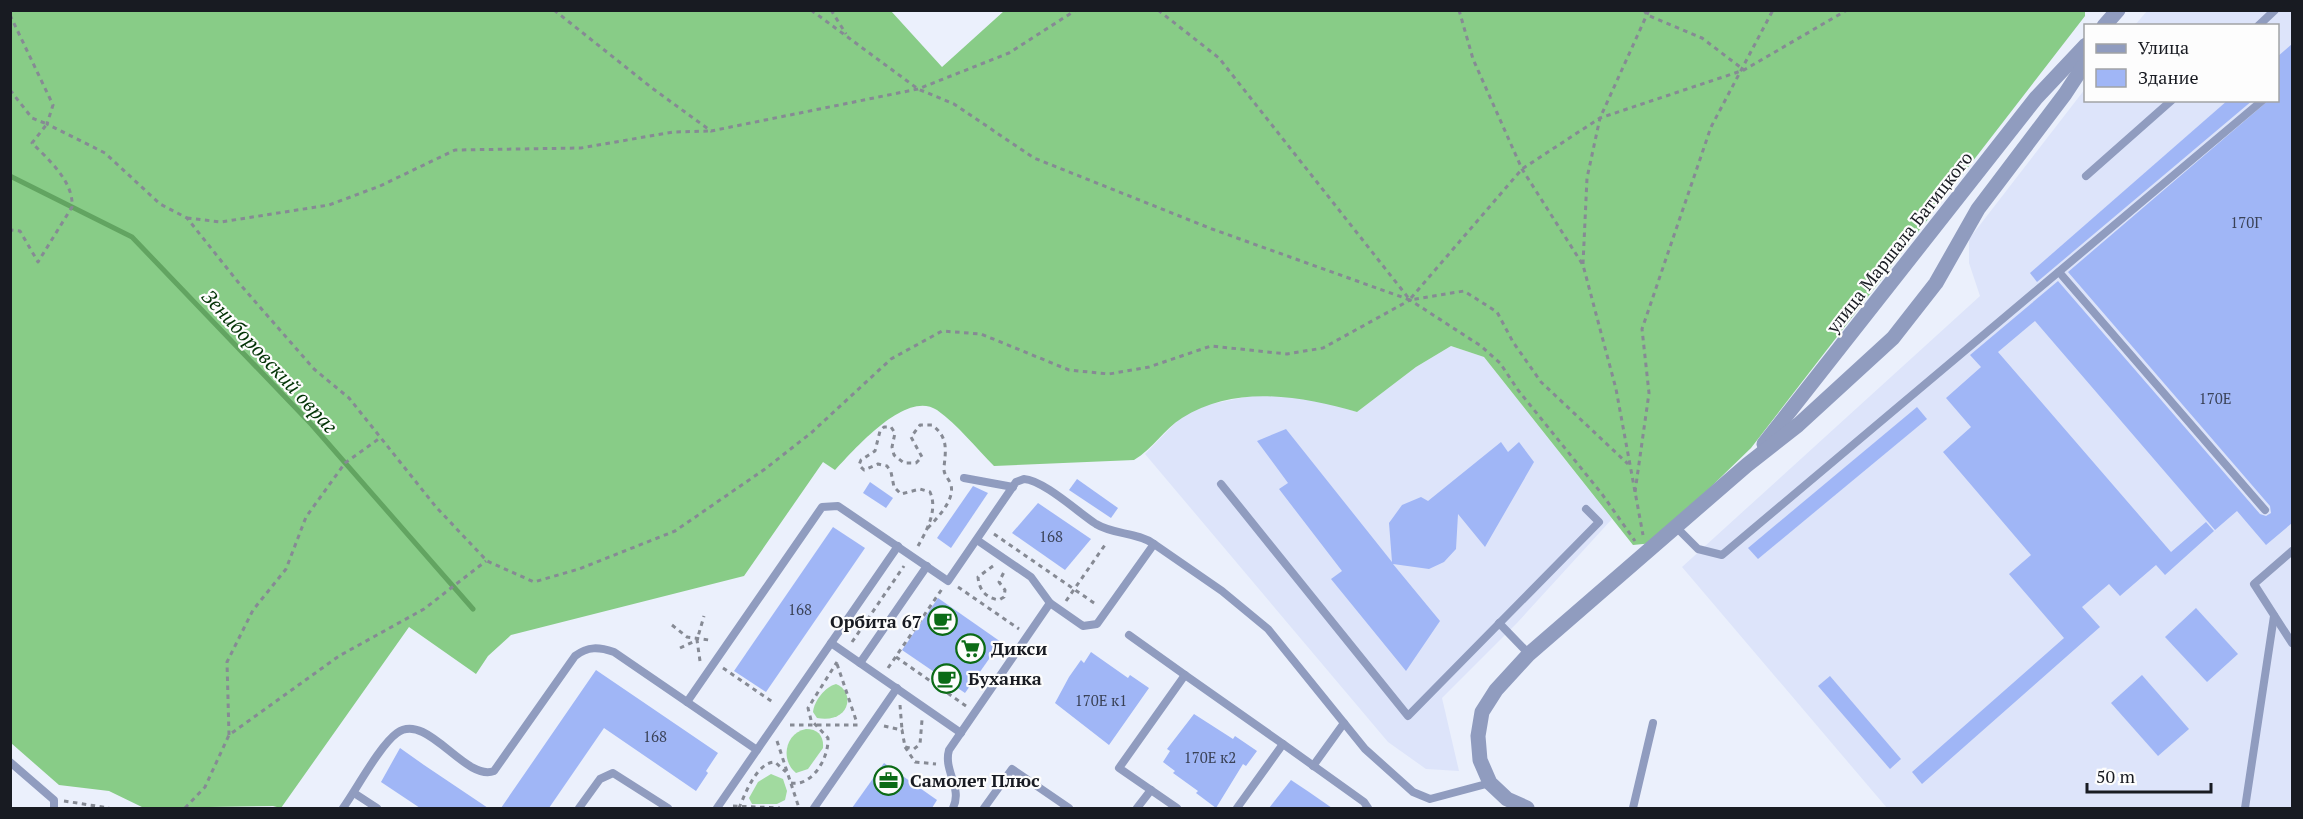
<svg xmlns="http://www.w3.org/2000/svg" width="2303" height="819" viewBox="0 0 2303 819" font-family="'PT Serif',serif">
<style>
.built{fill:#dde4fa}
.green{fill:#a1da9f}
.forest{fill:#88cc87}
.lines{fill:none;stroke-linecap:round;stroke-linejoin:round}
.stream{stroke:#62a461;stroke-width:5}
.building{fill:#a0b6f6}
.path{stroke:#868a94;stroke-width:3;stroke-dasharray:4.5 4.5;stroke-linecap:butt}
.service{stroke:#909cbf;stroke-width:8}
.minor{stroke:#909cbf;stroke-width:15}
.labels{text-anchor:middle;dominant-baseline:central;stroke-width:4.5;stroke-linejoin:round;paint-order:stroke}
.number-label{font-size:15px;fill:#3a4257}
.street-label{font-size:18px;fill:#181b22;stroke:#fdfdfd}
.poi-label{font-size:18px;font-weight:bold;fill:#181b22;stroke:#fdfdfd;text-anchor:start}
.water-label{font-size:20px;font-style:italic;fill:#023305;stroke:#fdfdfd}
</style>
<rect width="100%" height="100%" fill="#ebf0fc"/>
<g class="built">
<polygon points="2147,11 2292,11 2292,808 1887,808 1682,567 1980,296 1969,263 1969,239 2085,89 2086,100 2278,100 2278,26 2135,25"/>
<polygon points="1451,346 1484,357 1612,519 1517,623 1442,698 1459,771 1426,769 1388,742 1145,454 1180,418 1206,405 1261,394 1316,400 1357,412 1416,367"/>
</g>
<g class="green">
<path d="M836,684C856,692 850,724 817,718L813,712C814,701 825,687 836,684Z"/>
<path d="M806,729C818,729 824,736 823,748L808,769L796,773C780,760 785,733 806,729Z"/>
<polygon points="771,774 783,779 787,791 785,800 777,804 752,804 749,798 758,782"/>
</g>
<path class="forest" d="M11,11H891L942,67L1004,11H2085V16L1751,448L1653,543L1633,545L1484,357L1451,346L1416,367L1357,412C1300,396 1235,384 1182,418C1164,429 1153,449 1134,460L994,466C976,448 958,425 937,410C906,389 854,450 835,470L823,462L744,576L511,635L488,656L476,674L409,627L281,808L273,806L144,808L109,791L59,785L11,743Z"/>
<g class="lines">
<polyline class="stream" points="10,176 132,237 312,425 473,609"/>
</g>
<g class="building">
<polygon points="2292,44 2292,523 2266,545 2237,511 2215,530 2035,321 1998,352 2171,552 2206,522 2214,531 2165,575 2156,565 2120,596 2109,584 2082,607 2100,627 1922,784 1912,772 2064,638 2009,574 2031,555 1943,452 1971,427 1946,398 1981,367 1970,355 2058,281 2260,514 2266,516 2271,513 2270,506 2068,272 2269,100 2277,100 2277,57"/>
<polygon points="2228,100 2253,100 2037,282 2030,273"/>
<polygon points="1917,407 1927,419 1758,559 1748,548"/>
<polygon points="1286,429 1392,562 1389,523 1402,505 1421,497 1428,501 1501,442 1508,452 1519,442 1534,462 1485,547 1458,514 1456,549 1444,562 1429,569 1393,564 1440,621 1406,671 1331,579 1342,571 1279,489 1288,483 1257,441"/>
<polygon points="1077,479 1118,508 1111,518 1069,490"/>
<polygon points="870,482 893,498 886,508 863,493"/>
<polygon points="973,486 988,493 951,548 937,538"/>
<polygon points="1038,503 1091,539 1065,570 1012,533"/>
<polygon points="833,527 865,548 766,692 734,671"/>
<polygon points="938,598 1001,642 965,693 902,650"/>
<polygon points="2196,608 2238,654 2207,682 2165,637"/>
<polygon points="1091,652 1128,678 1130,675 1149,688 1109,745 1055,703 1069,677 1081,660 1084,663"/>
<polygon points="596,670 718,753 706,771 708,773 696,791 604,728 549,808 501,808"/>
<polygon points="2142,675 2189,729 2158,756 2111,703"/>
<polygon points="1830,676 1901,759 1890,769 1818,686"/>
<polygon points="1194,714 1233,739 1235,736 1257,751 1246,766 1243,764 1216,808 1196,793 1198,791 1173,773 1175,771 1163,762 1170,751 1167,749"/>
<polygon points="400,748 424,765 488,808 420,808 381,782"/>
<polygon points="884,763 937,800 932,808 852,808"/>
<polygon points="1291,780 1309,792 1332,808 1269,808"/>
</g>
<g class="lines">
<g class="path">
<polyline points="554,10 652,88 711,131 918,89 1009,53 1076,10"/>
<polyline points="811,10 918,89 954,104 1034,158 1212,229 1410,300 1464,291 1497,312 1513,342 1541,382 1628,464"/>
<polyline points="831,10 846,34"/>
<polyline points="1158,10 1219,58 1410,300"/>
<polyline points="1459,10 1473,59 1522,169 1583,265 1616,389 1643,535"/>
<polyline points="1644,10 1647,15 1702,38 1744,70"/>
<polyline points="10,15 53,105 47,124 105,153 160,204 187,218 238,282 314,369 349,398 436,507 487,561 534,582 579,569 675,531 765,469 811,433 891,359 942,331 981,334 1069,370 1109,374 1149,367 1211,346 1287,354 1323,348 1410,300 1481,346 1500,363 1518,390 1602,494 1635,541"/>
<path d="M10,90L32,118L47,124L32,143C49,160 74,182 72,207L38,262L20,231L10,230"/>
<polyline points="187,218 221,222 329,205 380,186 455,150 581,148 673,132 709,131"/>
<polyline points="1583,264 1587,178 1600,118 1649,10"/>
<polyline points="1411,298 1522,169 1600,118 1744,70 1847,10"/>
<polyline points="1635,492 1649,393 1642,329 1711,127 1773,10"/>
<polyline points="994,534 1097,605"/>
<path d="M918,546C927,530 938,510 930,492L920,489L901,494L894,487L891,472L887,466L878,464L864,470L859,465L861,460L875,451L880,431L884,427H891L895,433L892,447L894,455L904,463H916L922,457L911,437L920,425H932C948,437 946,449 944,467C943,475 949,478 951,485C955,501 936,519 926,530"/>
<path d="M993,566L978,577C979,590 986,598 999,600L1004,597L1005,590L999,582L1004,572"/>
<polyline points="958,587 1019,629"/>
<polyline points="1066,601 1107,542"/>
<polyline points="904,622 915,629"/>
<polyline points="672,625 687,637 709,640"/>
<polyline points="852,642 904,566"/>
<polyline points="680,648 695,641"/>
<polyline points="896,657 966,706"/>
<polyline points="700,661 697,640 704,616"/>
<polyline points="837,664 857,723"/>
<polyline points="723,668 774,703"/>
<polyline points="888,668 942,589"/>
<polyline points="900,705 902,730"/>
<polyline points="790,725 858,725"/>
<polyline points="884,726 902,730 905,747 914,749 920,744 922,720"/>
<polyline points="229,735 227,662 253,610 286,569 306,517 345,463 380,438"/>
<polyline points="777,741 799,808"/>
<polyline points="905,747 915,762 936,764"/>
<path d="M791,783C812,787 829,758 828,738L811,720L808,708L837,662"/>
<polyline points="64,801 109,808"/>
<polyline points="733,806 780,808"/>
<polyline points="185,808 205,787 229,735 339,656 424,609 486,561"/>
<path d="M739,808C745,794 757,762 775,762L786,772"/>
</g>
<g class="service">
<polyline points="2258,26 2275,10"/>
<polyline points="2086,176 2172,100"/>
<polyline points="2059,272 2265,510"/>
<polyline points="964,478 1013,487"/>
<polyline points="1221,484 1408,716 1599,522 1586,509"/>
<polyline points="1677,528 1698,549 1722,555 2263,100"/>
<polyline points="977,540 1031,577 1050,603"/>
<polyline points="2292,551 2254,584 2292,643"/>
<polyline points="1499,623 1529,654"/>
<polyline points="1129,635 1185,675"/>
<polyline points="831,643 898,546"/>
<polyline points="860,663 927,566"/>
<polyline points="757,750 831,643 961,733"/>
<polyline points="10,762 54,800 54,808"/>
<polyline points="1313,766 1344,723"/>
<polyline points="354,793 377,808"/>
<path d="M343,808C356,790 380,745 397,733C427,711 465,782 494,771L575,656C588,646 599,647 614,652L687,702"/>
<polyline points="579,808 600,779 613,773 668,808"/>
<path d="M717,808L757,750L687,702L822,507L838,506L948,581L1016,482L1024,479C1043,480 1079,513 1096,524C1114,535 1137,532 1154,544"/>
<polyline points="814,808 897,688"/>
<path d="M953,808C963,788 943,771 949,750L1050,603L1083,626L1097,624L1154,544L1222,591L1268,629L1365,749L1413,792L1430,799L1490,783"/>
<polyline points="984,808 1012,769 1069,808"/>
<polyline points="1137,808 1151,790"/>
<polyline points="1177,808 1119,768 1185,675 1283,744"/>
<polyline points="1237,808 1283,744 1364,802 1368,808"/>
<polyline points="1633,808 1653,723"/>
<polyline points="2245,808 2274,616"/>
</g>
<g class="minor">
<polyline points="2104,26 2118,10"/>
<polyline points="1764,444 2036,98 2086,45"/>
<polyline points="1527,808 1507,799 1490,783 1480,760 1478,736 1482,712 1496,690 1529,654 1747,465 1798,425 1893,338 1936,283 1978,209 2065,94 2086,62"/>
</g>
</g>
<defs>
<symbol id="cafe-ring" viewBox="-11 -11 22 22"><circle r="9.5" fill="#fdfdfd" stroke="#0b6b16" stroke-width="1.5"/><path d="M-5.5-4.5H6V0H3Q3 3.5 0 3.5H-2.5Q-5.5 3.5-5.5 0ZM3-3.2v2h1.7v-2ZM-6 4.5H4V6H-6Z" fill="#0b6b16"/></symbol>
<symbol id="supermarket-ring" viewBox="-11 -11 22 22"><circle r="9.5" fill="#fdfdfd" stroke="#0b6b16" stroke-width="1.5"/><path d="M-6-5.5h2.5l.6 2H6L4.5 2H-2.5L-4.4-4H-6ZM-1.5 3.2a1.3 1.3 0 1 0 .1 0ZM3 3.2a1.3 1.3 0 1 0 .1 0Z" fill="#0b6b16"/></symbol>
<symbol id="office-ring" viewBox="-11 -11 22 22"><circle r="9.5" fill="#fdfdfd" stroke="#0b6b16" stroke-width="1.5"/><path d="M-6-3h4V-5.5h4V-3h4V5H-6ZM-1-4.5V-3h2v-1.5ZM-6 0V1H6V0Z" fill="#0b6b16"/></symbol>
</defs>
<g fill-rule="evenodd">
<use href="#cafe-ring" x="926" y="604" width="33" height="33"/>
<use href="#supermarket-ring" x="954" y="632" width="33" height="33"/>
<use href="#cafe-ring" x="930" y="662" width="33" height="33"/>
<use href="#office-ring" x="872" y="764" width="33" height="33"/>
</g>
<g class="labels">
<g class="number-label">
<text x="2246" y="222">170Г</text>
<text x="2215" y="398">170Е</text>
<text x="1051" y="536">168</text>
<text x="800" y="609">168</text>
<text x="1101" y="700">170Е к1</text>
<text x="655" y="736">168</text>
<text x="1210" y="757">170Е к2</text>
</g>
<g class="street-label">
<text transform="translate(1899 242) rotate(-52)">улица Маршала Батицкого</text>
</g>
<g class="poi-label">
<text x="922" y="621" text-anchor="end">Орбита 67</text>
<text x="991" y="648">Дикси</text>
<text x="968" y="678">Буханка</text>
<text x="910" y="780">Самолет Плюс</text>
</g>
<g class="water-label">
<text transform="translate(270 361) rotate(47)">Зениборовский овраг</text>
</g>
</g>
<rect width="2303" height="819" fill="none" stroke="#181b22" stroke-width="24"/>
<rect x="2084" y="24" width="195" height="78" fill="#fdfdfd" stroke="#a1a3a5" stroke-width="1.5"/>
<rect x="2096" y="44" width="30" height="9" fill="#909cbf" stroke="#a1a3a5" stroke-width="1.5"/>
<text x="2138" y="54" font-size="18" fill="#181b22">Улица</text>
<rect x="2096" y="69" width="30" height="18" fill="#a0b6f6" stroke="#a1a3a5" stroke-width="1.5"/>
<text x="2138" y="84" font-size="18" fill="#181b22">Здание</text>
<path d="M2087 783v9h124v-9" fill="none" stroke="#181b22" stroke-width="3"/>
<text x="2096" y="783" font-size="18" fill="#181b22" stroke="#fdfdfd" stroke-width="4.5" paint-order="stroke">50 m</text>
</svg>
